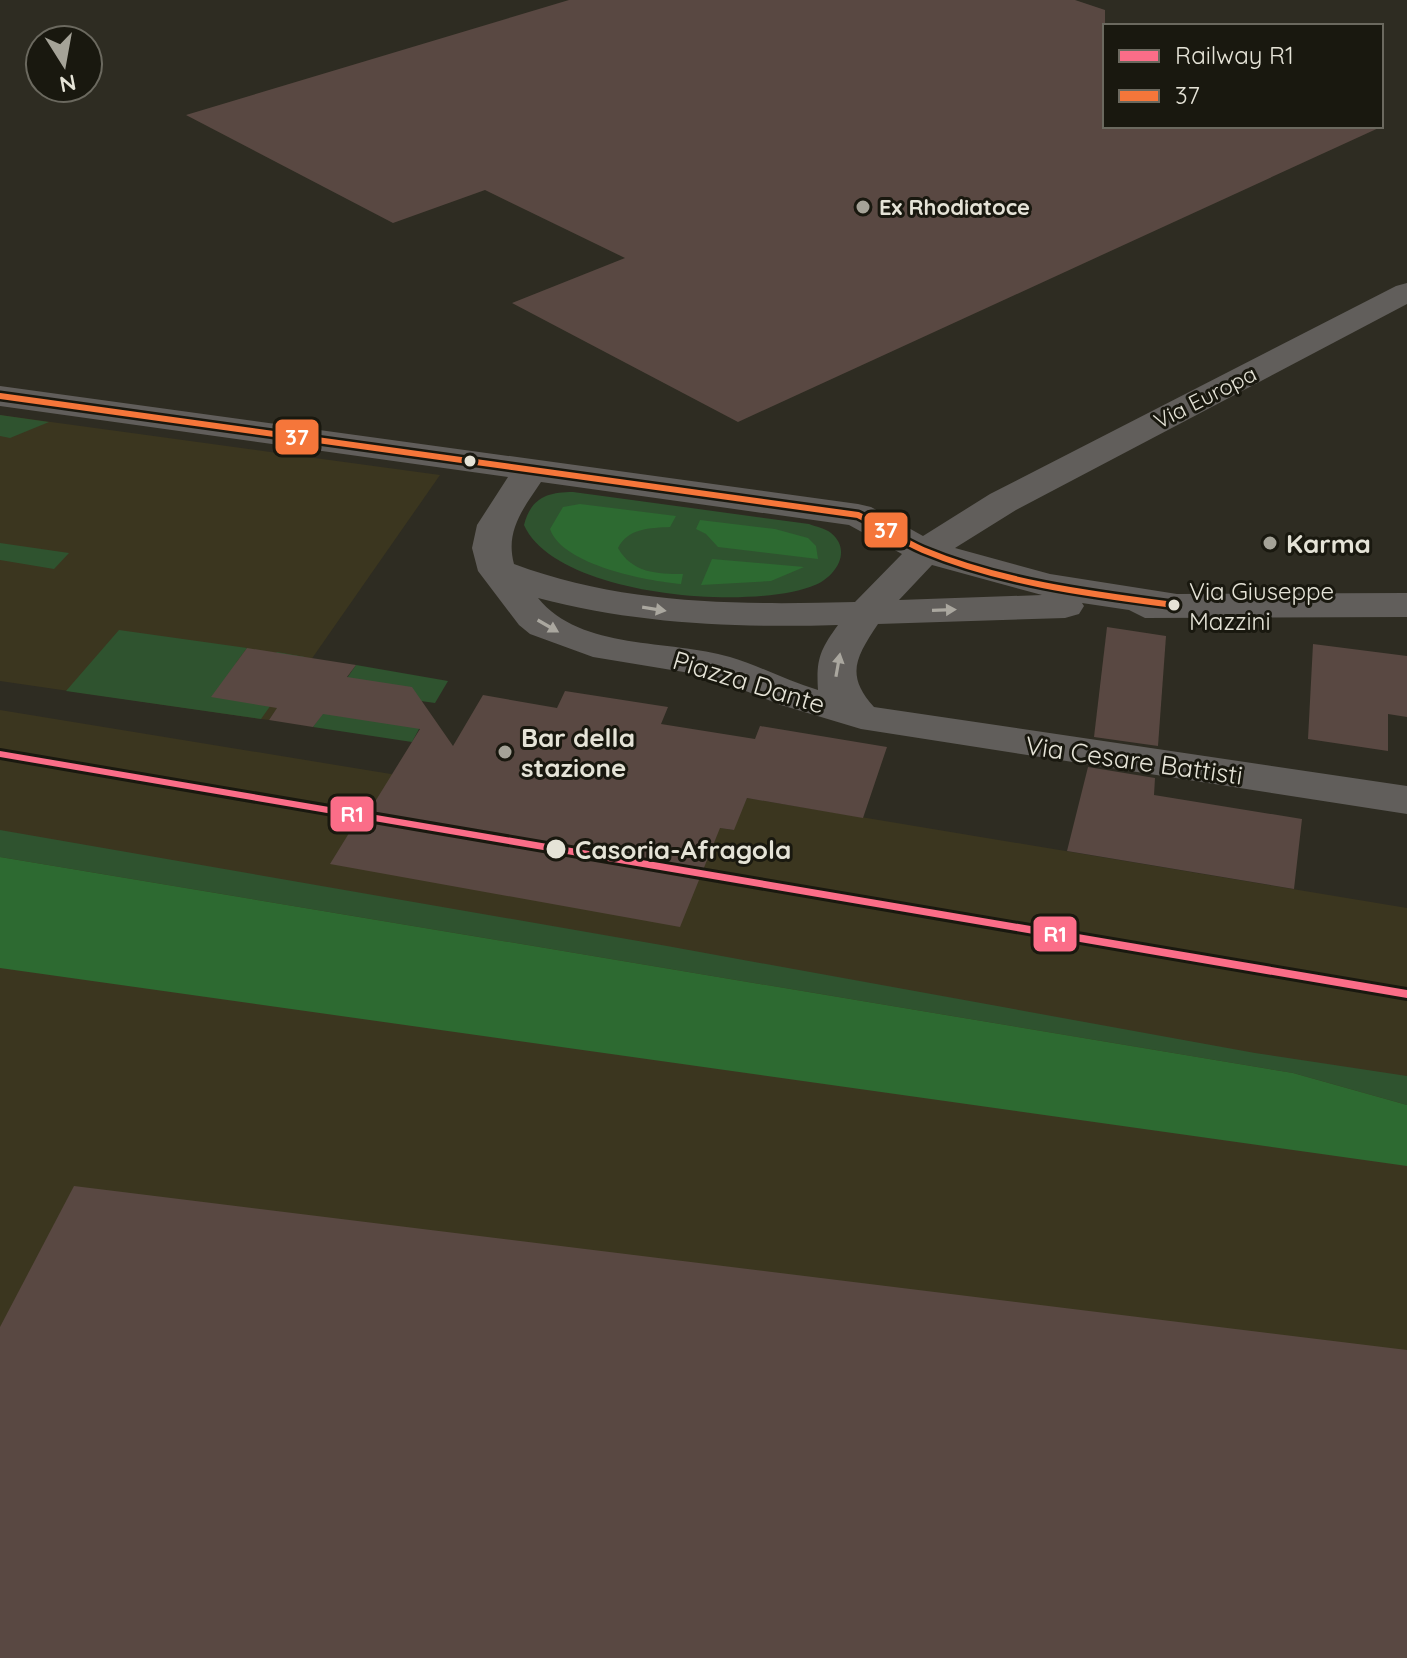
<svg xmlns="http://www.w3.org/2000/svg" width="1407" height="1658" viewBox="0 0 1407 1658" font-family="Quicksand,sans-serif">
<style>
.built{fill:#3b361f}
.green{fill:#2f532f}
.forest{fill:#2d6a31}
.building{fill:#594842}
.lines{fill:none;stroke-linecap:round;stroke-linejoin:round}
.minor{fill:#615e5b;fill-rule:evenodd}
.bus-1-casing{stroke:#19180f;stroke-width:11}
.bus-1{stroke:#f5763a;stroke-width:6}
.rail-1-casing{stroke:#19180f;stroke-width:6}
.rail-1{fill:#fb6d88;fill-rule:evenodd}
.oneway{fill:#aaa79f}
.poi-dot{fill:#a5a398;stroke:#19180f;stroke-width:3}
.bus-dot{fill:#e5e3d7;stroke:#19180f;stroke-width:3}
.labels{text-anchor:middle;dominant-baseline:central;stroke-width:6;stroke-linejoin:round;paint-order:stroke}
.far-poi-label{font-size:22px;font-weight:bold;fill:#e5e3d7;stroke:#19180f;text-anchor:start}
.far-street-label{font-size:22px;fill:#e5e3d7;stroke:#19180f}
.bus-label{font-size:24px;fill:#e5e3d7;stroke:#19180f;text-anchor:start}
.poi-label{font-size:26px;font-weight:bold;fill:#e5e3d7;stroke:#19180f;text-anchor:start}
.street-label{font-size:26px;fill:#e5e3d7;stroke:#19180f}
.stop-label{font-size:26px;font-weight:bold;fill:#e5e3d7;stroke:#19180f;text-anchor:start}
.line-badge{stroke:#19180f;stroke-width:3}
.badge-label{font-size:22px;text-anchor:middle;font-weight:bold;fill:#fff}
</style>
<rect width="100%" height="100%" fill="#2e2c22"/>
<g class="built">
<polygon points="0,415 440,475 269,720 261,719 0,681"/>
<polygon points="0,710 733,830 747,798 1407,908 1407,1658 0,1658"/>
</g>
<g class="green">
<polygon points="0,415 49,422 10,438 0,436"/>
<path d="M573,492L809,524C816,527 825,528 831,533C853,551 835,577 815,585C751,612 555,596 524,525C531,498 547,492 573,492Z"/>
<polygon points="0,543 69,553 54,569 0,560"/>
<polygon points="119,630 247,648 236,663 265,669 277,652 305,657 261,719 66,691"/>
<polygon points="356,665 448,681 435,703 421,701 426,716 412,742 313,727"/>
<polygon points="0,830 667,946 1255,1053 1407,1076 1407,1105 1293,1073 0,857"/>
</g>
<g class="forest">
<path d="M580,504L676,516L670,527C650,528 628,528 618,548C632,573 657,574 683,574L681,584C647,581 562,565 550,529L563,507Z"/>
<polygon points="700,520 775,529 808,538 816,546 818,559 718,547 706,534 696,529"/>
<polygon points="712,559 804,567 771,581 701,585"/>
<polygon points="0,857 1293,1073 1407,1105 1407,1166 0,968"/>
</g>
<g class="building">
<polygon points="569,0 1075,0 1105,10 1105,126 1383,126 738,422 512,303 625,258 485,190 393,223 186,115"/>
<polygon points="1107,627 1166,636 1158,746 1094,737"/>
<polygon points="1313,644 1407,656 1407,717 1388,714 1388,751 1308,739"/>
<polygon points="247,648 356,665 347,677 412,687 453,746 483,695 557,708 565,691 668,707 661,724 755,739 760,726 887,747 863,818 747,798 734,830 720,828 680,927 330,864 354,825 360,826 420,729 323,714 313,727 269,720 277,708 211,697"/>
<polygon points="1088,767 1155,778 1154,795 1302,819 1294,889 1067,851"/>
<polygon points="74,1186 1407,1350 1407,1658 0,1658 0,1327"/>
</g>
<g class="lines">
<path class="minor" d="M1407,283V304L1016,510L955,548L1050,574L1177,594L1407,593V617L1145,618L1129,610L1082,603L1084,606L1079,614L1065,618L878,624C856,657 845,675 874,707L1407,786V814L861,729L781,705L708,676L593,657L530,634L519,625L478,571L472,548L477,525L508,477L0,406V386L858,504L871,507L923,536L990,494L1396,286ZM541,482L849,525L902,554L855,602C740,605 624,605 514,564C505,531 523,509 541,482ZM932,565L1042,595L899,600ZM538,598C636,624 737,628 838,625C820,650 816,659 818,690C788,681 760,666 730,657C670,639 581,651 538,598Z"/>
<defs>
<path id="bus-1" d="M0,396L858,515C880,526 900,540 923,550C1002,583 1090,594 1174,605"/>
</defs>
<use href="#bus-1" class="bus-1-casing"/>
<use href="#bus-1" class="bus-1"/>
<defs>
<polygon id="rail-1" points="0,751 1407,990 1407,998 0,757"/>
</defs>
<use href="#rail-1" class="rail-1-casing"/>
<use href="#rail-1" class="rail-1"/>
</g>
<defs><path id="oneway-solid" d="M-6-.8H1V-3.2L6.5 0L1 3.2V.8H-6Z" transform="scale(2)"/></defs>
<g class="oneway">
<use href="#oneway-solid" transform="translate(654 609) rotate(9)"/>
<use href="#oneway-solid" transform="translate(944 610) rotate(-2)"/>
<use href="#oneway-solid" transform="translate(548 626) rotate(30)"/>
<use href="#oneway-solid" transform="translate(838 665) rotate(-80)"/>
</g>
<g class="poi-dot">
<circle cx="863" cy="207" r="8"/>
<circle cx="1270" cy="543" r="8"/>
<circle cx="505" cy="752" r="8"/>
</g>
<g class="bus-dot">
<circle cx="470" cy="461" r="7"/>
<circle cx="1174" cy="605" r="7"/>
<circle cx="556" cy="849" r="11"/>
</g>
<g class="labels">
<g class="far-poi-label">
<text x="879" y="207">Ex Rhodiatoce</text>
</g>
<g class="far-street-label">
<text transform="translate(1205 397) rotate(-27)">Via Europa</text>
</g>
<g class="bus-label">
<text x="1189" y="591">Via Giuseppe<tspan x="1189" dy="30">Mazzini</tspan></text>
</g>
<g class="poi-label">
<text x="1286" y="543">Karma</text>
<text x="521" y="737">Bar della<tspan x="521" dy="30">stazione</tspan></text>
</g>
<g class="street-label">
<text transform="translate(749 682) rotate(17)">Piazza Dante</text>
<text transform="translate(1134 760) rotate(8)">Via Cesare Battisti</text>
</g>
<g class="stop-label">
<text x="575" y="849">Casoria-Afragola</text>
</g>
</g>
<g class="line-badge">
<rect x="274" y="418" width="46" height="38" rx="8" fill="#f5763a"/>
<rect x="863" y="511" width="46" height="38" rx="8" fill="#f5763a"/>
<rect x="329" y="795" width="46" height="38" rx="8" fill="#fb6d88"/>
<rect x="1032" y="915" width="46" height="38" rx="8" fill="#fb6d88"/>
</g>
<g class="badge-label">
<text x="297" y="445">37</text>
<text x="886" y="538">37</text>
<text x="352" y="822">R1</text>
<text x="1055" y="942">R1</text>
</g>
<rect x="1103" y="24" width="280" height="104" fill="#19180f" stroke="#6b695f" stroke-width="2"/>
<rect x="1119" y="50" width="40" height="12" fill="#fb6d88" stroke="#6b695f" stroke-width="2"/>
<text x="1175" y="64" font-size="24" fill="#e5e3d7">Railway R1</text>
<rect x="1119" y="90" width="40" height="12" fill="#f5763a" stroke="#6b695f" stroke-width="2"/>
<text x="1175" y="104" font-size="24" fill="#e5e3d7">37</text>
<g transform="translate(64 64) rotate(169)"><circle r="38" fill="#19180f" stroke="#6b695f" stroke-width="2"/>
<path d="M0-6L14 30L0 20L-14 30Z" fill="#a5a398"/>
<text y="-12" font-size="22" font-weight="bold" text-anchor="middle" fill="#e5e3d7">N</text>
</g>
</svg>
